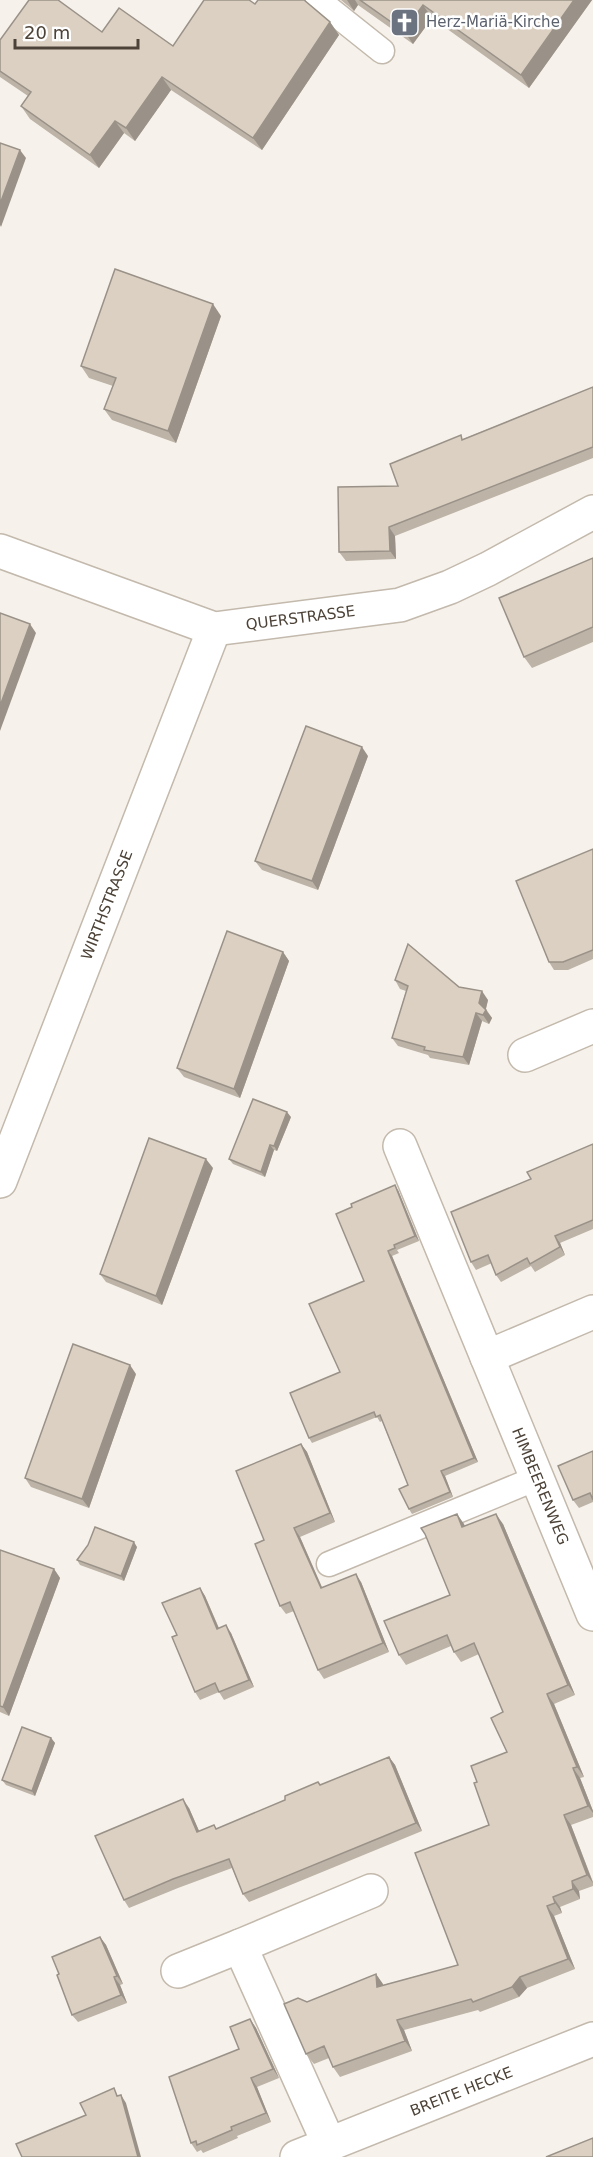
<svg xmlns="http://www.w3.org/2000/svg" width="593" height="2157" viewBox="0 0 593 2157" font-family="'DejaVu Sans',sans-serif">
<style>
.lines{fill:none;stroke-linecap:round;stroke-linejoin:round}
.service-casing{stroke:#c3b9ac;stroke-width:27}
.minor-casing{stroke:#c3b9ac;stroke-width:36}
.service{stroke:#fff;stroke-width:24}
.minor{stroke:#fff;stroke-width:33}
.wall{fill:#bdb3a7}
.shaded-wall{fill:#9a9288}
.building{fill:#dcd0c2;stroke:#9a9288;stroke-width:1.5}
.labels{text-anchor:middle;dominant-baseline:central;stroke-width:5;stroke-linejoin:round;paint-order:stroke}
.worship-label{font-size:15px;fill:#5b616d;stroke:#fff;text-anchor:start}
.street-label{font-size:15px;fill:#4c4237;stroke:#fff}
</style>
<rect width="100%" height="100%" fill="#f6f2eb"/>
<g class="lines">
<defs>
<g id="service">
<polyline points="318,0 382,51"/>
<polyline points="329,1564 537,1478"/>
</g>
<g id="minor">
<path id="s1" d="M0,551L214,629L400,605L450,587L488,569L593,512"/>
<polyline points="525,1055 593,1026"/>
<path id="s2" d="M400,1146L593,1614"/>
<path id="s3" d="M0,1181L214,629"/>
<polyline points="487,1357 593,1312"/>
<polyline points="240,1946 371,1891"/>
<polyline points="178,1971 240,1946 329,2144"/>
<path id="s4" d="M297,2157L593,2039"/>
</g>
</defs>
<use href="#service" class="service-casing"/>
<use href="#minor" class="minor-casing"/>
<use href="#service" class="service"/>
<use href="#minor" class="minor"/>
</g>
<g class="wall">
<polygon points="341,0 592,0 529,88 432,18 413,44 358,5 354,11"/>
<polygon points="255,4 330,22 339,35 262,150 171,90 135,141 124,133 99,168 30,119 21,106 28,96 0,77 0,40 102,32 173,46"/>
<polygon points="221,316 176,443 112,420 104,409 113,386 89,378 81,366"/>
<polygon points="593,387 593,458 395,536 396,559 346,561 339,552 398,486 463,439"/>
<polygon points="593,558 593,642 532,668 524,657"/>
<polygon points="368,756 318,890 262,870 255,861"/>
<polygon points="593,849 593,959 568,970 554,970 549,962"/>
<polygon points="283,952 289,961 240,1098 184,1077 177,1068"/>
<polygon points="395,980 459,987 488,1000 486,1009 492,1018 489,1024 482,1021 469,1065 430,1058 428,1055 398,1046 392,1038 406,991 400,989"/>
<polygon points="291,1117 277,1151 274,1150 265,1177 233,1164 229,1159"/>
<polygon points="593,1144 593,1229 560,1243 565,1255 535,1272 531,1266 501,1282 496,1275 492,1263 476,1270 471,1262 531,1179"/>
<polygon points="213,1168 162,1305 106,1282 100,1274"/>
<polygon points="398,1190 419,1241 397,1250 399,1253 392,1256 478,1462 445,1476 453,1497 412,1514 409,1509 408,1485 382,1421 380,1422 377,1417 312,1443 309,1438 340,1372"/>
<polygon points="136,1374 89,1508 31,1487 25,1478"/>
<polygon points="301,1444 307,1452 335,1522 300,1537 322,1587 361,1582 389,1652 324,1679 318,1670 294,1611 286,1614 280,1606 264,1540"/>
<polygon points="593,1451 593,1502 579,1508 573,1500"/>
<polygon points="457,1514 465,1526 503,1524 575,1695 554,1704 584,1777 580,1778 593,1811 593,1817 571,1825 593,1882 593,1886 579,1891 580,1899 560,1907 562,1913 554,1916 575,1969 527,1988 519,1997 480,2012 478,2010 404,2030 412,2051 340,2077 333,2067 329,2058 314,2064 306,2054 307,2002 376,1974 383,1985 458,1965 489,1825 477,1782 507,1752 503,1712 479,1654 461,1662 454,1652 451,1646 406,1665 399,1655 450,1595 426,1536 421,1528"/>
<polygon points="137,1547 124,1581 80,1565 77,1560"/>
<polygon points="0,1550 54,1569 60,1578 9,1716 0,1712"/>
<polygon points="200,1588 205,1596 219,1628 231,1633 254,1687 224,1700 219,1692 200,1700 195,1692 177,1635"/>
<polygon points="51,1738 55,1743 35,1796 6,1785 2,1780"/>
<polygon points="389,1757 395,1765 422,1831 249,1902 243,1894 232,1868 178,1888 129,1908 124,1900 189,1808 199,1831 216,1829 285,1800 318,1782 320,1785"/>
<polygon points="100,1937 106,1945 123,1984 120,1985 127,2003 78,2022 72,2015"/>
<polygon points="250,2019 256,2028 279,2078 257,2087 271,2122 237,2136 238,2138 203,2153 201,2150 197,2152 191,2143 239,2049"/>
</g>
<g class="shaded-wall">
<polygon points="347,0 355,0 358,5 354,11"/>
<polygon points="574,0 592,0 529,88 521,75"/>
<polygon points="423,5 432,18 413,44 404,31"/>
<polygon points="330,22 339,35 262,150 253,138"/>
<polygon points="162,77 171,90 135,141 126,128"/>
<polygon points="115,121 124,133 99,168 90,155"/>
<polygon points="20,150 26,158 1,227 0,225 0,204"/>
<polygon points="213,304 221,316 176,443 168,431"/>
<polygon points="389,527 395,536 396,559 390,551"/>
<polygon points="30,624 36,633 0,731 0,706"/>
<polygon points="362,747 368,756 318,890 312,881"/>
<polygon points="283,952 289,961 240,1098 234,1089"/>
<polygon points="482,991 488,1000 485,1012 479,1003"/>
<polygon points="486,1010 492,1018 489,1024 483,1015"/>
<polygon points="476,1013 482,1021 469,1065 463,1057"/>
<polygon points="287,1112 291,1117 277,1151 274,1146"/>
<polygon points="270,1145 274,1150 265,1177 261,1172"/>
<polygon points="206,1159 213,1168 162,1305 156,1296"/>
<polygon points="395,1185 398,1190 419,1241 415,1236"/>
<polygon points="555,1236 560,1243 565,1255 560,1247"/>
<polygon points="388,1251 392,1256 478,1462 474,1458"/>
<polygon points="130,1365 136,1374 89,1508 82,1499"/>
<polygon points="301,1444 307,1452 335,1522 330,1513"/>
<polygon points="441,1471 445,1476 453,1497 450,1492"/>
<polygon points="457,1514 464,1524 469,1537 462,1527"/>
<polygon points="496,1514 503,1524 575,1695 568,1685"/>
<polygon points="294,1528 300,1537 326,1597 321,1588"/>
<polygon points="134,1542 137,1547 124,1581 121,1576"/>
<polygon points="54,1569 60,1578 9,1716 3,1707"/>
<polygon points="356,1574 361,1582 389,1652 383,1643"/>
<polygon points="200,1588 205,1596 222,1636 217,1629"/>
<polygon points="226,1625 231,1633 254,1687 249,1680"/>
<polygon points="547,1694 554,1704 584,1777 577,1767"/>
<polygon points="51,1738 55,1743 35,1796 32,1791"/>
<polygon points="389,1757 395,1765 422,1831 416,1823"/>
<polygon points="573,1768 580,1778 593,1811 593,1813 588,1806"/>
<polygon points="183,1799 189,1808 203,1840 197,1832"/>
<polygon points="564,1815 571,1825 593,1883 587,1875"/>
<polygon points="572,1881 579,1891 580,1899 573,1889"/>
<polygon points="553,1897 560,1907 562,1913 555,1903"/>
<polygon points="547,1906 554,1916 575,1969 568,1959"/>
<polygon points="100,1937 106,1945 123,1984 117,1976"/>
<polygon points="376,1974 383,1984 384,1997 377,1987"/>
<polygon points="114,1977 120,1985 127,2003 121,1995"/>
<polygon points="520,1977 527,1988 519,1997 512,1987"/>
<polygon points="250,2019 256,2028 279,2078 273,2069"/>
<polygon points="397,2020 404,2030 412,2051 405,2041"/>
<polygon points="251,2078 257,2087 271,2122 266,2113"/>
<polygon points="121,2095 126,2103 141,2157 138,2157"/>
</g>
<g class="building">
<polygon points="29,0 58,0 102,32 119,8 173,46 204,0 249,0 255,4 258,0 304,0 330,22 253,138 162,77 126,128 115,121 90,155 21,106 31,92 0,71 0,40"/>
<polygon points="360,0 574,0 521,75 423,5 404,31"/>
<polygon points="0,143 20,150 0,204"/>
<polygon points="115,269 213,304 168,431 104,409 116,378 81,366"/>
<polygon points="593,387 593,447 389,527 390,551 339,552 338,487 398,486 390,464 461,435 462,440"/>
<polygon points="593,558 593,627 524,657 499,598"/>
<polygon points="0,613 30,624 0,706"/>
<polygon points="306,726 362,747 312,881 255,861"/>
<polygon points="593,849 593,950 563,962 549,962 516,881"/>
<polygon points="227,931 283,952 234,1089 177,1068"/>
<polygon points="408,944 459,987 482,991 479,1003 486,1010 483,1015 476,1013 463,1057 424,1050 425,1047 392,1038 408,986 395,980"/>
<polygon points="253,1099 287,1112 274,1146 270,1145 261,1172 229,1159"/>
<polygon points="149,1138 206,1159 156,1296 100,1274"/>
<polygon points="593,1144 593,1220 555,1236 560,1247 530,1264 527,1258 496,1275 488,1255 471,1262 451,1212 531,1179 527,1172"/>
<polygon points="395,1185 415,1236 394,1245 395,1248 388,1251 474,1458 441,1471 450,1492 409,1509 399,1489 408,1485 380,1415 376,1417 374,1412 309,1438 290,1393 340,1372 309,1304 364,1281 336,1214 352,1207 351,1204"/>
<polygon points="73,1344 130,1365 82,1499 25,1478"/>
<polygon points="301,1444 330,1513 294,1528 321,1588 356,1574 383,1643 318,1670 290,1602 280,1606 255,1544 264,1540 236,1471"/>
<polygon points="593,1451 593,1500 590,1493 573,1500 558,1466"/>
<polygon points="457,1514 462,1527 496,1514 568,1685 547,1694 577,1767 573,1768 588,1806 564,1815 587,1875 572,1881 573,1889 553,1897 555,1903 547,1906 568,1959 520,1977 512,1987 473,2002 471,1999 397,2020 405,2041 333,2067 324,2046 306,2054 284,2004 298,1998 307,2002 376,1974 377,1987 458,1965 415,1853 489,1825 474,1783 477,1782 471,1766 507,1752 491,1718 503,1712 474,1643 454,1652 447,1635 399,1655 384,1621 450,1595 425,1534 421,1528"/>
<polygon points="95,1527 134,1542 121,1576 77,1560 88,1545"/>
<polygon points="0,1550 54,1569 3,1707 0,1706"/>
<polygon points="200,1588 217,1629 226,1625 249,1680 219,1692 215,1683 195,1692 172,1637 177,1635 162,1603"/>
<polygon points="22,1727 51,1738 32,1791 2,1780"/>
<polygon points="389,1757 416,1823 243,1894 229,1859 173,1879 124,1900 95,1836 183,1799 197,1832 214,1825 216,1829 285,1800 285,1796 318,1782 320,1785"/>
<polygon points="100,1937 117,1976 114,1977 121,1995 72,2015 57,1975 59,1974 52,1957"/>
<polygon points="250,2019 273,2069 251,2078 266,2113 231,2127 232,2130 197,2145 196,2141 191,2143 169,2077 239,2049 230,2027"/>
<polygon points="114,2088 117,2096 121,2095 138,2157 22,2157 16,2144 86,2115 80,2103"/>
<polygon points="593,2138 593,2157 546,2157"/>
</g>
<defs>
<symbol id="church-square" viewBox="-11 -11 22 22"><rect x="-9" y="-9" width="18" height="18" rx="4" fill="#6b7280" stroke="#fff"/><path d="M-1.2-6h2.4v3.5h3.3v2.4h-3.3V6h-2.4V-.1h-3.3v-2.4h3.3Z" fill="#fff"/></symbol>
</defs>
<g fill-rule="evenodd">
<use href="#church-square" x="388" y="6" width="33" height="33"/>
</g>
<g class="labels">
<g class="worship-label">
<text x="426" y="22">Herz-Mariä-Kirche</text>
</g>
<g class="street-label">
<text stroke="none"><textPath href="#s1" startOffset="315">QUERSTRASSE</textPath></text>
<text stroke="none"><textPath href="#s3" startOffset="296">WIRTHSTRASSE</textPath></text>
<text stroke="none"><textPath href="#s2" startOffset="368">HIMBEERENWEG</textPath></text>
<text stroke="none"><textPath href="#s4" startOffset="177">BREITE HECKE</textPath></text>
</g>
</g>
<path d="M15 39v9h123v-9" fill="none" stroke="#4c4237" stroke-width="3"/>
<text x="24" y="39" font-size="18" fill="#4c4237" stroke="#ffffff" stroke-width="4.5" paint-order="stroke">20 m</text>
</svg>
